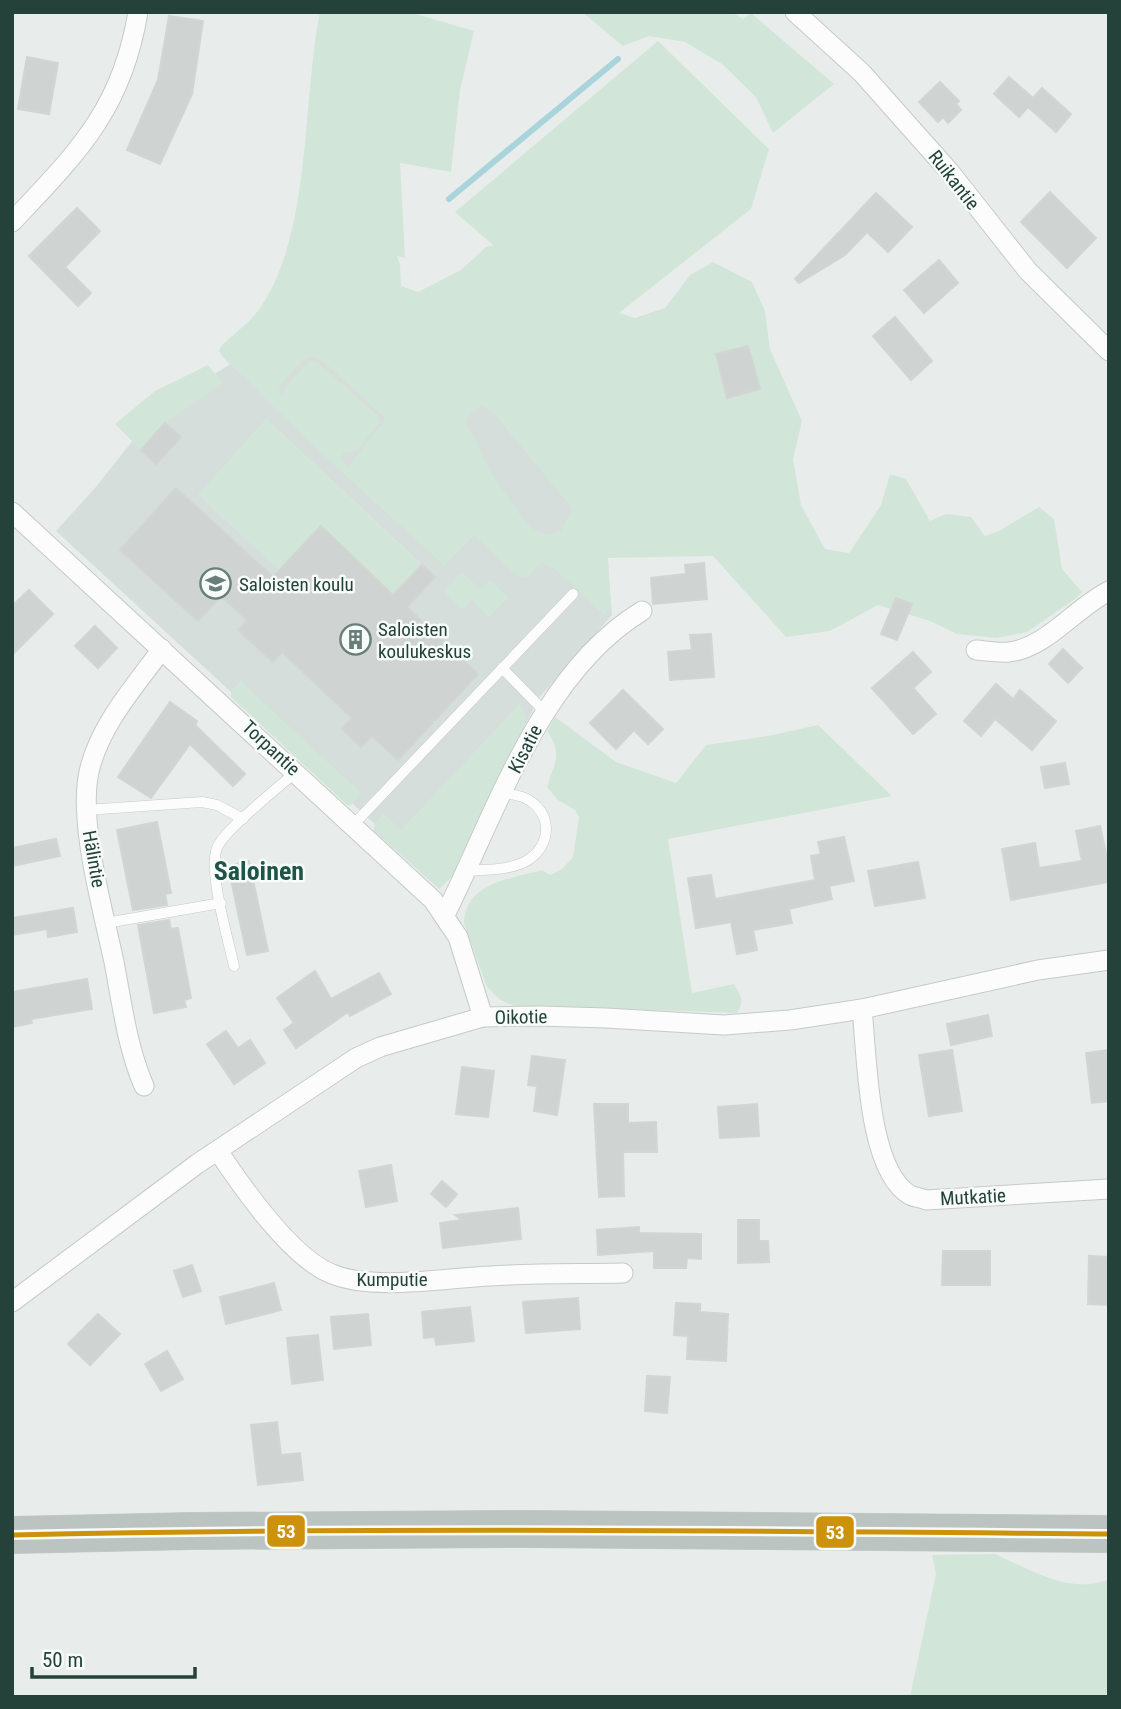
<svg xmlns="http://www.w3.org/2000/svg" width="1121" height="1709" viewBox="0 0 1121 1709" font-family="'Roboto Condensed',sans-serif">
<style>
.built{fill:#d6dedb;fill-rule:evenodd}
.green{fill:#d1e6d8;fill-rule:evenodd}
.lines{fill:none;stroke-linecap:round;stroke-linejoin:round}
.stream{stroke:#a9d4db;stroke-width:6}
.building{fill:#cfd4d2;stroke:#d1d6d4;stroke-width:2}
.lane-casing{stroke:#c5cac8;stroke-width:11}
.street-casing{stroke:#c5cac8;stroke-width:21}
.highway-casing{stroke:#c3ccc9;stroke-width:38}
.lane{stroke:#fcfcfc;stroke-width:10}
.street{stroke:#fcfcfc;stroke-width:19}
.highway{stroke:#bcc4c2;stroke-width:37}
.bus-1-casing{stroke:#f7fbf9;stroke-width:10}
.bus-1{stroke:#cd920c;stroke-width:5}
.labels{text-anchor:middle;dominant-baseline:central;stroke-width:5;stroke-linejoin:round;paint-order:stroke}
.street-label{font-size:19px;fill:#24423a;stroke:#f7fbf9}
.poi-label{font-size:19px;fill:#24423a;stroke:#f7fbf9;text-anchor:start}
.district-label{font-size:26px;font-weight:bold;fill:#1f5548;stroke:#f7fbf9}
.line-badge{stroke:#f7fbf9;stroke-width:2.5}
.badge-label{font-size:19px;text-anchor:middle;font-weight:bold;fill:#fff}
</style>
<rect width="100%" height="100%" fill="#e8edeb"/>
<path class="built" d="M325,287L499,402L607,558L612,615L538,699L482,812L442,886L56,531L95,488L157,410L256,348ZM266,419L435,577L375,640L289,560L280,570Z"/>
<g class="green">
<path d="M320,12H409L474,31L460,90L451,172L400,163L405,258L397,256L400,264L401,286L418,292L461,270L486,247L493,245L455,212L658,41L769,149L751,209L619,313L635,318L665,308L690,275L713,262L752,282L765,311L770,349L802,421L793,459L801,505L825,549L849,553L881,505L890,474L906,479L930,521L946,514L971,517L985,536L999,531L1039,507L1054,519L1062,569L1082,592L1075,599L1027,632L996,638L957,634L930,621L878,605L830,631L786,637L713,556L608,558L611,606L604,615L556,570L542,562L526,577H518L474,535L444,565C380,506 313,448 252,385C242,373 226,364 219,351L222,345C235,333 250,322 260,308C312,233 302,100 320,12ZM314,356L324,362L383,416L385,420L347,468L341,458L344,452L355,451L379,425L378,416L317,362L310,361L285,388L282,397L278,386C290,376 298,359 314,356ZM481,405L493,412L573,509L561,531L549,535L535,531L524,521L489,470L473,435L465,425L468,416Z"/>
<polygon points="582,12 732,12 743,19 751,13 834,84 773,133 756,97 722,64 685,42 649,36 623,46"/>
<polygon points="208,365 223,383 165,423 141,450 115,424 155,391"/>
<polygon points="266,419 422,565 408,579 421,592 406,607 321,526 279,570 198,495"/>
<polygon points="462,572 480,589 490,580 508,597 489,617 472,600 462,610 443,592"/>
<polygon points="240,681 361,793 351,805 347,805 231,697 231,692"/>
<polygon points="520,704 526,719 524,727 454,875 439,889 374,831 374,825 384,814 401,830"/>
<path d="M555,717L616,762L676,783L706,745L768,736L818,725L892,796L668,839L692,993L734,984C741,996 745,1001 737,1013L592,1008H519L500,1000L487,987L464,923C466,882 510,879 542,870L550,875L562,869L573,857L579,817L575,810L558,800L547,787C554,762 564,755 547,731Z"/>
<path d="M995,1554C1029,1569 1071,1596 1109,1579V1697H910L936,1574L932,1555Z"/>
</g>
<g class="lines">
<polyline class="stream" points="449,199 618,59"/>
</g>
<g class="building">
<polygon points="169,16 203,21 192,94 160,164 127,150 158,80"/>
<polygon points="27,57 58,63 49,114 18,109"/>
<polygon points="1009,77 1033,98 1042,88 1071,114 1056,132 1028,107 1019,117 994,94"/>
<polygon points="940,82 959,101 956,104 961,110 948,123 943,117 938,122 919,102"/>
<polygon points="1050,192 1096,238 1067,268 1021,222"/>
<polygon points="876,193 912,227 888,252 867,232 845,255 799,283 795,279"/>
<polygon points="77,208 100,231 65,267 91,293 78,306 29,256"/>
<polygon points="939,260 958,283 924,313 904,290"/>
<polygon points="895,317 932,361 911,380 873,336"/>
<polygon points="748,346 760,389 727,398 716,354"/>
<polygon points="165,423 181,437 156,464 141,450"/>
<polygon points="176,488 273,577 321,526 393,595 422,565 435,577 407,607 478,674 398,760 372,736 361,747 342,729 352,718 282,652 273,662 238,630 247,620 221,596 198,621 120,550"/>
<polygon points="704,563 707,599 653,604 651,578 686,574 685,565"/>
<polygon points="29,590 53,614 12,655 12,606"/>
<polygon points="896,598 912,604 897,640 881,634"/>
<polygon points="95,626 117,648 98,668 75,646"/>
<polygon points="711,634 714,677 670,680 668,652 692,650 690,635"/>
<polygon points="1063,649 1082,668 1068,683 1049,664"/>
<polygon points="913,652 931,672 913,688 936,714 913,734 872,688"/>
<polygon points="996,684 1013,699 1020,690 1056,721 1032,750 995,719 981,736 964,721"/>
<polygon points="623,690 663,729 648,744 634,730 616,749 590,723"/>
<polygon points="170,702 197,721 195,725 245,774 233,786 190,744 151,798 118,777"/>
<polygon points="1065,763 1069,784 1045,788 1041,767"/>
<polygon points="157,822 171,893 165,894 167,905 133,910 117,830"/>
<polygon points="1100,826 1106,853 1109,852 1109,882 1011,900 1002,849 1035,843 1039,868 1082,861 1076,831"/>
<polygon points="844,837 854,881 829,886 832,899 789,909 792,923 753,930 757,950 737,954 731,922 696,928 688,878 711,875 715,899 815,880 811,856 821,854 818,842"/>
<polygon points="56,839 60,856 12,866 12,848"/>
<polygon points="249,861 268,951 247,955 228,866"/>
<polygon points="918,862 925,898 875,906 868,871"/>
<polygon points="73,908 77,932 48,937 47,929 12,935 12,918"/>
<polygon points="169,920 171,929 178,928 191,998 184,1000 186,1007 154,1013 138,925"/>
<polygon points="315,971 331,999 379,973 391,994 350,1016 348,1012 296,1048 284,1030 294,1023 277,998"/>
<polygon points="87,979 92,1009 31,1019 32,1023 12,1027 12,992"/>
<polygon points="988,1015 992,1036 951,1045 947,1024"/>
<polygon points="226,1031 238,1048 250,1040 265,1063 234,1084 207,1044"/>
<polygon points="952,1050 962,1111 929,1116 919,1055"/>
<polygon points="1109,1050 1109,1101 1092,1103 1086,1053"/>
<polygon points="532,1056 565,1060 557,1115 534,1111 537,1086 528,1085"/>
<polygon points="462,1067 494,1071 488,1117 456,1114"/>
<polygon points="594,1104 628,1104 628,1123 656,1122 657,1152 623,1152 624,1196 599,1197"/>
<polygon points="757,1104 759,1136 720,1138 718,1107"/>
<polygon points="391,1165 397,1201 366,1207 359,1171"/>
<polygon points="442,1181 457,1194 446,1207 431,1194"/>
<polygon points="518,1208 521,1239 443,1248 440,1223 462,1220 455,1215"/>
<polygon points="738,1220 759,1220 759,1241 768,1241 769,1262 738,1263"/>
<polygon points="639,1227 639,1233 701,1234 701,1259 687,1258 686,1268 654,1268 654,1251 598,1255 597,1230"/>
<polygon points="943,1251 990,1251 990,1285 942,1285"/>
<polygon points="1089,1256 1109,1257 1109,1305 1088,1304"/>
<polygon points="192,1265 201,1291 183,1297 174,1271"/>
<polygon points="274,1283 281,1310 226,1324 220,1297"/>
<polygon points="578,1298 580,1329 526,1333 523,1302"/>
<polygon points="676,1303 700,1304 700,1312 728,1314 726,1361 687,1359 688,1336 674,1335"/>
<polygon points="470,1307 474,1341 436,1345 435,1337 424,1338 422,1312"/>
<polygon points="98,1314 120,1334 90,1365 68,1344"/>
<polygon points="368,1314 371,1345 334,1349 331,1317"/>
<polygon points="318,1335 323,1380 292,1384 287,1338"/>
<polygon points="167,1351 183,1379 161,1391 145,1364"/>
<polygon points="647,1376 670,1377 667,1413 645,1411"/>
<polygon points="277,1422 281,1455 300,1453 303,1480 258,1485 251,1425"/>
</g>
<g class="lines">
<defs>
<g id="lane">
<polyline points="502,668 544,711"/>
<polyline points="86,810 202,802 217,805 243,819"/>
<polyline points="354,824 573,594"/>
<path d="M468,871C487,869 510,871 528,860C553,844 552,811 525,798C518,795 510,794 503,793"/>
<polyline points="106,923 221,903"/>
<path d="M234,966C228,939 208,871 217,848C223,831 280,786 296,772"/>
</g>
<g id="street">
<polyline points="795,12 862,73 949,171 1028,271 1109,351"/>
<path d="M12,222C77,153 122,110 138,12"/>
<polyline points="12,512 433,900 458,937 483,1017"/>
<path d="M976,650C987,651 999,653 1009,652C1046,648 1075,608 1109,591"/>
<path d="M445,915C496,813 540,673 642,611"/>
<path d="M862,1009C867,1054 867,1170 910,1195C914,1197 921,1198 926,1200L1109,1189"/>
<path d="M144,1086C127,1047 122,1003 114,962C103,910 78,822 89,772C99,726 135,686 162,649"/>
<path d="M218,1151C242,1187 291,1258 332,1274C373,1291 445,1278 490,1276C534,1273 579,1274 623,1273"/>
<polyline points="12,1302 197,1164 356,1058 380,1047 483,1017 539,1016 606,1018 724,1025 790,1020 862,1009 1038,970 1109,960"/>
</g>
<polyline id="highway" points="12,1535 192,1531 526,1529 1109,1534"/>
</defs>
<use href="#lane" class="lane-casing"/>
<use href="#street" class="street-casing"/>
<use href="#highway" class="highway-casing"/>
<use href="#lane" class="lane"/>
<use href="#street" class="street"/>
<use href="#highway" class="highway"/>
<defs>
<path id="bus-1" d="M12,1535C378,1527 743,1531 1109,1534"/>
</defs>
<use href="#bus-1" class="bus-1-casing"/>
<use href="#bus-1" class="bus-1"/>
</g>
<defs>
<symbol id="school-ring" viewBox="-11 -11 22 22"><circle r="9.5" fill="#f7fbf9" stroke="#697e78" stroke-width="1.5"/><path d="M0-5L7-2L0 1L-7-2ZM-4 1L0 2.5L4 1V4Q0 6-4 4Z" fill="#697e78"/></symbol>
<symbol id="building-ring" viewBox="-11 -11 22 22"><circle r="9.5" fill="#f7fbf9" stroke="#697e78" stroke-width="1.5"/><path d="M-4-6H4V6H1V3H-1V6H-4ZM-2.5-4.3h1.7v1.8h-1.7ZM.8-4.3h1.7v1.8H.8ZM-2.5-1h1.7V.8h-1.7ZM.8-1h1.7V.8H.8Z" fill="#697e78"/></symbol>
</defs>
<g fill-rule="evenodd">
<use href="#school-ring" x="198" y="566" width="35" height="35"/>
<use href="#building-ring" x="338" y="622" width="35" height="35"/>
</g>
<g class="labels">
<g class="street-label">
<text transform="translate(954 180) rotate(52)">Ruikantie</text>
<text transform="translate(271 748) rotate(43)">Torpantie</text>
<text transform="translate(525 749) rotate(-63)">Kisatie</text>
<text transform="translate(94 859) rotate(80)">Hälintie</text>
<text transform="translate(521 1017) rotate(-1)">Oikotie</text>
<text transform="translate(973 1197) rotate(-3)">Mutkatie</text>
<text x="392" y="1279">Kumputie</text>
</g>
<g class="poi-label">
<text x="239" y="584">Saloisten koulu</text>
<text x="378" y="629">Saloisten<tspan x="378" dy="22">koulukeskus</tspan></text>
</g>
<g class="district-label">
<text x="259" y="871">Saloinen</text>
</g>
</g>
<g class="line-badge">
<rect x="266" y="1514" width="40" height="34" rx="7" fill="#cd920c"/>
<rect x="815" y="1515" width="40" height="34" rx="7" fill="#cd920c"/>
</g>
<g class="badge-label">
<text x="286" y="1538">53</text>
<text x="835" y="1539">53</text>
</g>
<rect width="1121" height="1709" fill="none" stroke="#24423a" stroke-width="28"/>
<path d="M32 1667v10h163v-10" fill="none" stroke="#24423a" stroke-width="3.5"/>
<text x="42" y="1667" font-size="21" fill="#24423a" stroke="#f7fbf9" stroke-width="5" paint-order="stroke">50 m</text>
</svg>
